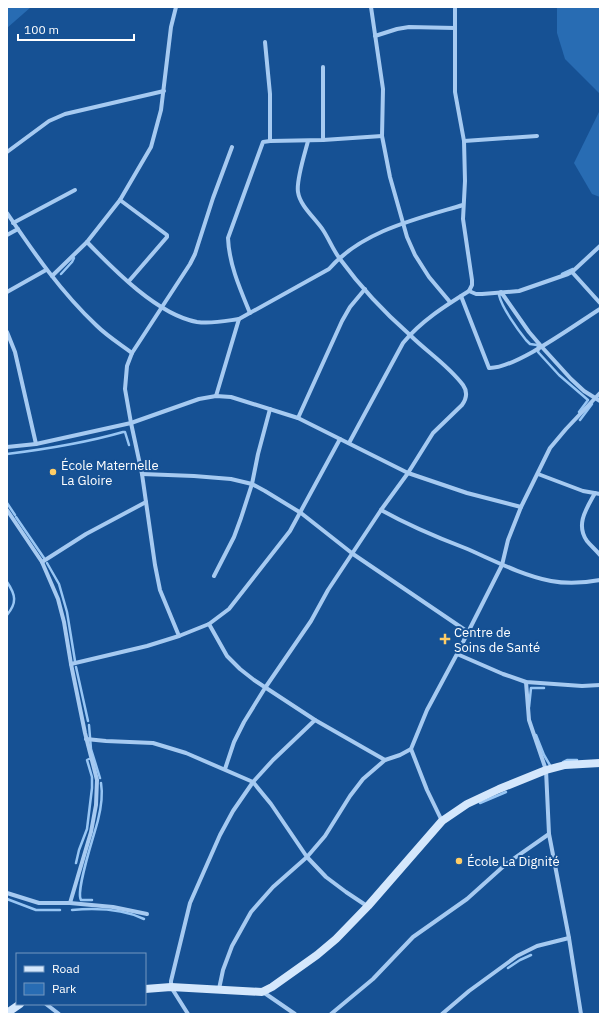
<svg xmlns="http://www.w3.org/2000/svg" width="607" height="1021" viewBox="0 0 607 1021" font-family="'IBM Plex Sans',sans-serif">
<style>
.green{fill:#286cb3}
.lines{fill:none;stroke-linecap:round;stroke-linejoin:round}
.stream{stroke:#98c6f4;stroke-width:2.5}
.street{stroke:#a6caf1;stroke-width:4}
.secondary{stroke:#d4e7fc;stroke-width:8}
.poi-dot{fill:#ffcd66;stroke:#165194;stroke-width:1.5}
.labels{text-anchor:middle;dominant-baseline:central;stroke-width:4;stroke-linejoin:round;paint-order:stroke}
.poi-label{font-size:13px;fill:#fff;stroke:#165194;text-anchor:start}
</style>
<rect width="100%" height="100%" fill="#165194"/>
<g class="green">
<polygon points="7,7 31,7 7,28"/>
<polygon points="557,7 600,7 600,94 565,59 557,33"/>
<polygon points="600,110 600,197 592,194 574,163"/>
</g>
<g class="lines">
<g class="stream">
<polyline points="61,274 72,262 74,258"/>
<polyline points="562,274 573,269"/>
<path d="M502,294L499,295C502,308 518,330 526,340L530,344L537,345L539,348L538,352L559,375L588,400L579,412"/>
<polyline points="580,420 592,404"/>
<path d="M7,454C47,449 85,443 123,432H125L129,445"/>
<polyline points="7,503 15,515"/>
<polyline points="16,517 44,558"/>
<polyline points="47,563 59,584 67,612 75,661"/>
<path d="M7,582C16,595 17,603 7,615"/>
<polyline points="76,667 88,721"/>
<polyline points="529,707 531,688 544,688"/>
<polyline points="89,725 91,749 100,778"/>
<polyline points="536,735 544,755 551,767"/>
<polyline points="563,762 567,760 577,760"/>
<polyline points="480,803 506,792"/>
<polyline points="76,863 79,850 87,829 92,788 92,777 87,760 89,759"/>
<polyline points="7,899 36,910 60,910"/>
<path d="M92,900H81C75,891 95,833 98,820C101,808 103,795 101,783"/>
<path d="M72,910C95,908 123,909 144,919"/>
<polyline points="508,968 520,960 531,955"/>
</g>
<g class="street">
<polyline points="371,7 383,89 382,136 390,177 407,237 415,255 429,277 450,302"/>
<polyline points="455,7 455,92 464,141 465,181 463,219 472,280 472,285 469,291"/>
<polyline points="375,36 397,29 409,27 455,28"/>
<polyline points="265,42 270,94 270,141"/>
<polyline points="323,67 323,140"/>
<polyline points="464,141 537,136"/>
<polyline points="7,152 49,121 65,114 164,91"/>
<polyline points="120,200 167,235 167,237 129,281"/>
<path d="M7,213C34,253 61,292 96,325C107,336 120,344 132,353"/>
<polyline points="13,223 75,190"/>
<polyline points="7,235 18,229"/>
<path d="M87,242C114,270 158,315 197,322C212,324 225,321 239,319"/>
<polyline points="572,272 600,303"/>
<polyline points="52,276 87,242 120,200 151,147 161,110 171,27 176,7"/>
<polyline points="7,292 46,270"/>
<polyline points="501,292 529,332 541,346 571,379 584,391 600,401"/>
<path d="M461,296L489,368C515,369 576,324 600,309"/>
<path d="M250,313C240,289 229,264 228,238L263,142L270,141L323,140L382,136"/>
<polyline points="7,332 15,352 36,444"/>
<path d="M216,396L239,319L329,269C362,231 416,219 463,205"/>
<polyline points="298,418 342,321 350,307 365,289"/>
<path d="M349,443L403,343C421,321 445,306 469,291L476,294H482L519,291L568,274L572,272L600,246"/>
<polyline points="7,447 36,444 131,423 199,399 216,396 231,397 298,418 408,473 467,493 521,507"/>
<polyline points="142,474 194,476 231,479 252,484 265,491 301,513 353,554 468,632"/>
<polyline points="538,474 583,491 600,494"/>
<path d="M595,493C587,508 575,524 587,541C591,546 596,550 600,555"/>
<polyline points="7,510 42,562 58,599 64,622 71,664 85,733 97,780 96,805 91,832 70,903"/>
<path d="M381,510C408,525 436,537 465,548C493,560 521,575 551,581C567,584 584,583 600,580"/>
<polyline points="42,562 86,534 146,502"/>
<polyline points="214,576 234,537 241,518 252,484 258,454 270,409"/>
<polyline points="209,624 227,656 240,669 254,680 315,720 385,760"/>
<polyline points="179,636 160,590 155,565 142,474 131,423 125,389 127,366 132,353 190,264 195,254 213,198 232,147"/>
<polyline points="457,654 503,674 526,682 582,686 600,685"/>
<polyline points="71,664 147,646 179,636 209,624 229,609 290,531 340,439"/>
<polyline points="526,682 529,720 546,770 549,834 569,938 581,1014"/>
<polyline points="86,739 106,741 153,743 186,753 253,782 271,804 307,857 326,877 346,892 367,906"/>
<polyline points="411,749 427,790 442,821"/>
<path d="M225,769L234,742L244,722L265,688L311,621L328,590L381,510L408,473L433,433L462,405C467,398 468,392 463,385C448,365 427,352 410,335C385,313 359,285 340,259C333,250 329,239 323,230C315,218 300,206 298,192C296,180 305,153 308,141"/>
<polyline points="7,893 39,903 70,903 113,907 147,914"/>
<polyline points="219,989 223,970 232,946 251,912 273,887 307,857 325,836 350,796 363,779 385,760 400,755 411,749 427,710 457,654 502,565 508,540 521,507 550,448 566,429 600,393"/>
<polyline points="263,992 295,1014"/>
<polyline points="46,1004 59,1014"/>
<polyline points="188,1014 171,987 171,981 190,903 220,835 233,811 253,782 273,760 315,720"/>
<polyline points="331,1014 373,979 413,937 467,899 506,864 549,834"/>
<polyline points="442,1014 469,991 517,956 537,946 569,938"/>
</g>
<g class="secondary">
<polyline points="145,989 171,987 262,992 272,987 317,955 336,939 368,906 442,821 467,804 499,789 546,770 565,765 600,763"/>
<polyline points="7,1013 20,1004"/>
</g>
</g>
<g class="poi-dot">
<circle cx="53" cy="472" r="4"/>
<path d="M443 633h4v4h4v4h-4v4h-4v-4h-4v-4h4z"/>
<circle cx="459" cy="861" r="4"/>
</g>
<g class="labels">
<g class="poi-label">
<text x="61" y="465">École Maternelle<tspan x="61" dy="15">La Gloire</tspan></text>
<text x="454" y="632">Centre de<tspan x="454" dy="15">Soins de Santé</tspan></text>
<text x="467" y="861">École La Dignité</text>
</g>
</g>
<rect width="607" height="1021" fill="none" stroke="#ffffff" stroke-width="16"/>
<rect x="16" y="953" width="130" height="52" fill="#165194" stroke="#7397bf"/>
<rect x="24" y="966" width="20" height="6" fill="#d4e7fc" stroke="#7397bf"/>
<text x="52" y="973" font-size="12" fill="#ffffff">Road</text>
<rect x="24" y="983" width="20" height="12" fill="#286cb3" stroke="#7397bf"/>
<text x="52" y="993" font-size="12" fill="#ffffff">Park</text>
<path d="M18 34v6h116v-6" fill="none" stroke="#ffffff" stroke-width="2"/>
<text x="24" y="34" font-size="12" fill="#ffffff" stroke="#165194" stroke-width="3" paint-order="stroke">100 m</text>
</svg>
